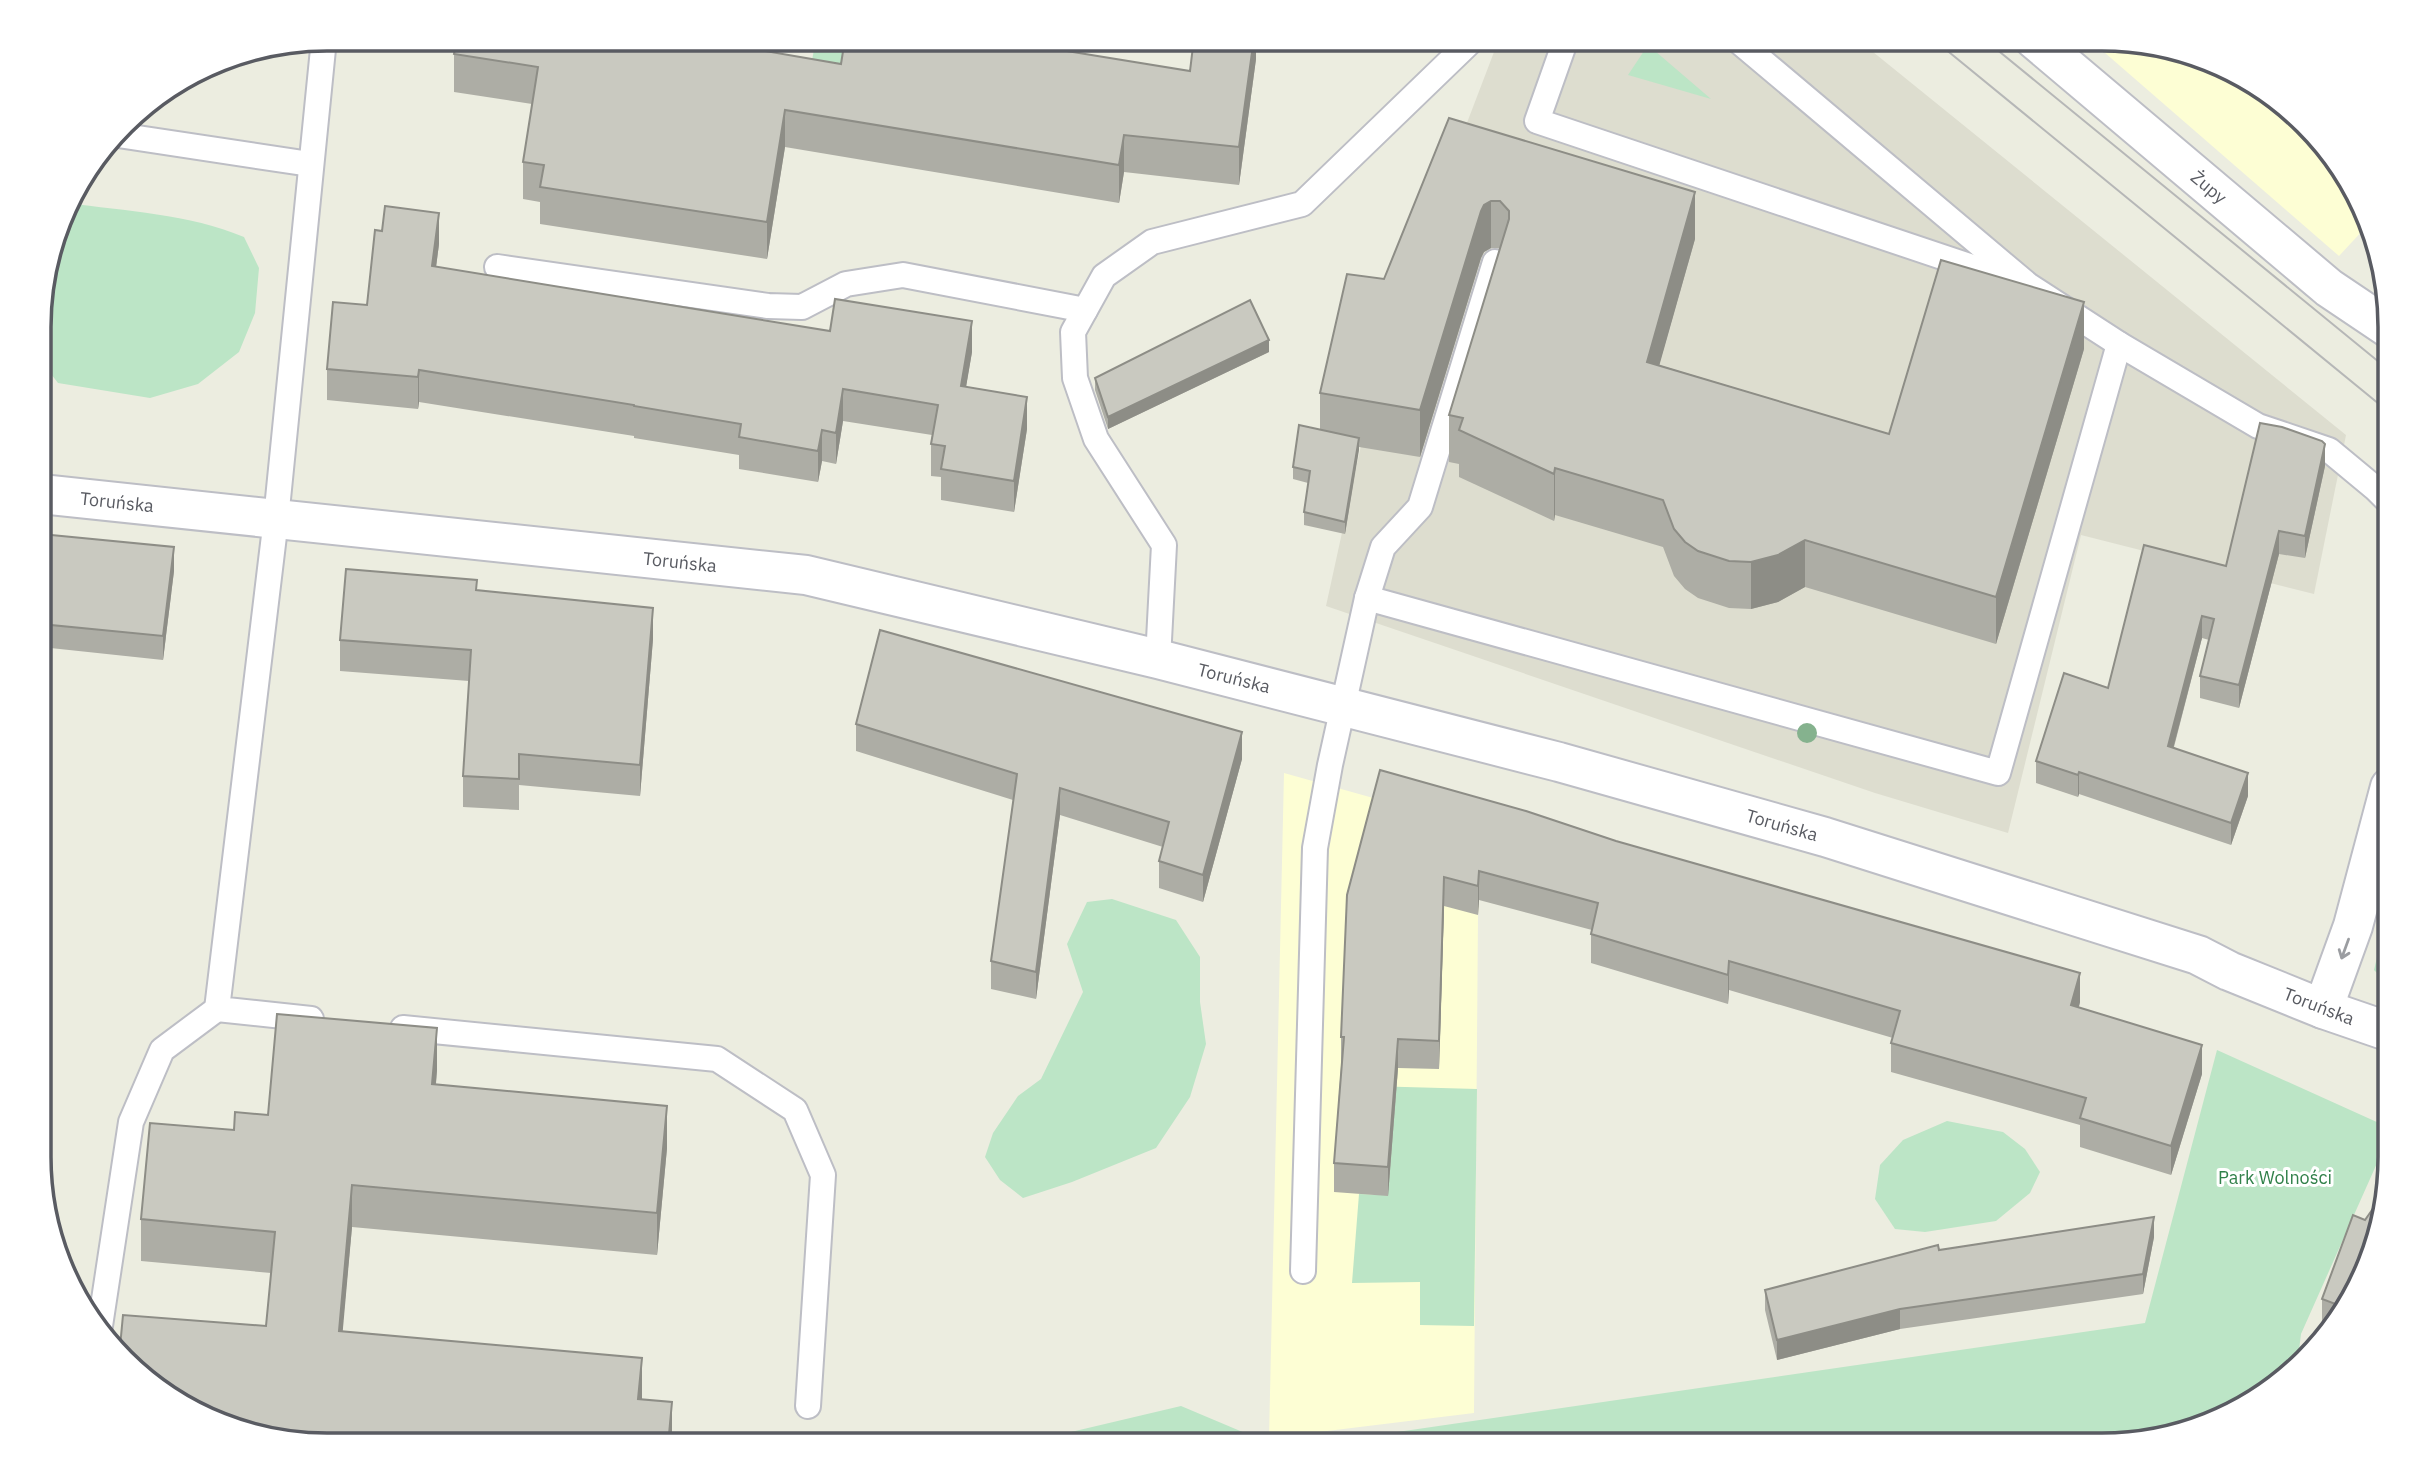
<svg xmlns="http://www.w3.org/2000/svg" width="2429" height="1484" viewBox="0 0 2429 1484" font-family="'IBM Plex Sans',sans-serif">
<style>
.commercial{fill:#fdfed4}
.education{fill:#ddddcf}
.green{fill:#bce5c6}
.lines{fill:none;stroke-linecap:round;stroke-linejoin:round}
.service-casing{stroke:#bdbec5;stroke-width:28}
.minor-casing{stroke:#bdbec5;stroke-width:42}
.tertiary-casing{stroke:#bdbec5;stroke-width:42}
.service{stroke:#fff;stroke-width:24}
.minor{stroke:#fff;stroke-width:38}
.tertiary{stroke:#fff;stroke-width:38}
.tram{stroke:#b6b7b7;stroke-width:2}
.tree{fill:#85b28e}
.wall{fill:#adada5}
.shaded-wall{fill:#8d8d86}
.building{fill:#c9c9c0;stroke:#8d8d86;stroke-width:2}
.oneway{stroke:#9b9da1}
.labels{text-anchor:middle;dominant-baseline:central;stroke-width:6;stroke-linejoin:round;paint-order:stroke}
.street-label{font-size:18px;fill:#595b62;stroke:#fff}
.park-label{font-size:18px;fill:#31814a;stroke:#fff}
.rim{fill:none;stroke:#595b62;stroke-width:3.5}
</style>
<rect width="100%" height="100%" fill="#ecede0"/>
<g class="commercial">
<polygon points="2089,39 2177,48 2262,87 2352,183 2365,228 2339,256"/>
<polygon points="1284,773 1484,829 1478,915 1474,1413 1269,1438"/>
</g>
<polygon class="education" points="1499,39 1857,39 2346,435 2314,594 2081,535 2008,833 1875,793 1326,606 1384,340"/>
<g class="green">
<polygon points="816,39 978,39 833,100 808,82"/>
<polygon points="1648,45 1711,99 1628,75"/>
<path d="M67,203C126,211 189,214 244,237L259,268L255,313L239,352L198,384L150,398L58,383L41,361V290Z"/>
<polygon points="1112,899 1176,920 1200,957 1200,1002 1206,1044 1190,1097 1156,1148 1072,1182 1023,1198 1000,1180 985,1157 993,1133 1018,1096 1041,1079 1083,992 1067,944 1087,902"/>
<polygon points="2390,904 2390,971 2384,975 2378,974 2374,970"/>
<polygon points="2217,1050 2390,1128 2390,1134 2301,1334 2298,1358 2246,1407 2120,1445 1308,1445 2145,1323"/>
<polygon points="1369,1086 1477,1089 1474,1326 1420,1325 1420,1282 1352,1283 1359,1194 1388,1195"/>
<polygon points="1947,1121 2003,1132 2025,1149 2040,1172 2030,1193 1996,1221 1925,1232 1895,1229 1875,1199 1880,1165 1903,1140"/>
<polygon points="1181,1406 1245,1433 1257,1445 1016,1445"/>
</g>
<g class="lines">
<defs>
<g id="service">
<polyline points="1566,39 1537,121 2014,281"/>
<polyline points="118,135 310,164"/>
<polyline points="497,267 768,306 802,307 846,284 903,275 1085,310"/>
<polyline points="2119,344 2258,426 2329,450 2376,489 2390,503"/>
<polyline points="1367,598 1998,773 2119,344 2028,285 1736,39"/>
<polyline points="1158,659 1164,545 1096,439 1075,378 1073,332 1104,276 1152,242 1302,204 1473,39"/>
<polyline points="311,1019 217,1009 276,519 324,39"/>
<polyline points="403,1028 717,1059 795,1110 823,1175 808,1406"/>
<polyline points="1303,1271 1315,848 1330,765 1367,598 1383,547 1420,507 1495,262"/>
<polyline points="100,1326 131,1122 162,1050 217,1009"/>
</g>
<g id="minor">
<polyline points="2034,39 2329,288 2390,329"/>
<polyline points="2323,1009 2353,926 2390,787"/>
</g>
<polyline id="tertiary" points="41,494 806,575 1158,659 1559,762 1825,837 2198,955 2229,971 2323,1009 2390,1032"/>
</defs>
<use href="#service" class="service-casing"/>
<use href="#minor" class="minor-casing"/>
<use href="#tertiary" class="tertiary-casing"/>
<use href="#service" class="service"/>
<use href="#minor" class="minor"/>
<use href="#tertiary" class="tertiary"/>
<g class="tram">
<polyline points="1933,39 2390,413"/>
<polyline points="1984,39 2390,371"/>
</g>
</g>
<circle class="tree" cx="1807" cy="733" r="10"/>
<g class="wall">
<polygon points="457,38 773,38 771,52 841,64 877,43 1190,71 1256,38 1256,59 1239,185 1124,172 1119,203 785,147 767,259 540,224 540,202 523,199 523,162 532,104 454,92 454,54"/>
<polygon points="1449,118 1695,239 1659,365 1889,434 2084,349 1996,644 1805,587 1778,602 1751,609 1729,608 1698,598 1685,589 1674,576 1663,547 1555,515 1554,521 1459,477 1459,464 1449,462 1449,415 1500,248 1491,248 1484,252 1481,258 1420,457 1359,447 1345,534 1304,525 1304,512 1308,483 1293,479 1293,467 1320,430 1320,393 1384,279"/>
<polygon points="439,244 436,267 830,331 972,352 966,386 1027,429 1014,512 941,500 941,477 931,476 931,444 932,435 843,421 836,464 822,461 818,482 739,469 739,455 634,438 634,436 419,402 418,409 327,400 327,369 367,305"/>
<polygon points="1269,352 1108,429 1095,390 1095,378"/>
<polygon points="2325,466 2305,558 2279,554 2239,708 2200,698 2200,676 2209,640 2202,638 2174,747 2248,796 2231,845 2079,794 2078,797 2036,783 2036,761"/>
<polygon points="41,534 174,571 163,660 41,647"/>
<polygon points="477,591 653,639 640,796 519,785 519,810 463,807 463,776 469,681 340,671 340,640"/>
<polygon points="856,724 1242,759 1203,902 1159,888 1159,861 1163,847 1060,815 1036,999 991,989 991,961 1013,800 856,751"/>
<polygon points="1380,770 2080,1002 2079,1007 2202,1074 2171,1175 2080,1147 2080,1125 1891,1072 1891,1043 1893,1038 1729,990 1728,1004 1591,963 1591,934 1592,930 1479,900 1478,915 1444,906 1439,1069 1398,1068 1388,1196 1334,1192 1334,1163 1341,1066 1341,1037"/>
<polygon points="437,1070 436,1084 667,1148 657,1255 352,1227 342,1331 642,1400 266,1326 271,1273 141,1261 141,1219 234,1130 268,1115"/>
<polygon points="2365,1220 2375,1249 2342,1317 2329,1329 2322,1326 2322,1299"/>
<polygon points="2154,1237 2143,1294 1900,1329 1777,1360 1765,1310 1765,1290 1939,1250"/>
</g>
<g class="shaded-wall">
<polygon points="767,38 773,38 765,88 765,51"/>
<polygon points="1254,38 1256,38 1256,59 1239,185 1239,147"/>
<polygon points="785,110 785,147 767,259 767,222"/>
<polygon points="1124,135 1124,172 1119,203 1119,165"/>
<polygon points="1695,192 1695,239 1647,409 1647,362"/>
<polygon points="1491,201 1491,248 1484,252 1481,258 1420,457 1420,410 1481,211 1484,205"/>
<polygon points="439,213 439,244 432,298 432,266"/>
<polygon points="2084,302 2084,349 1996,644 1996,597"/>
<polygon points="972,321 972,352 961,417 961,386"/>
<polygon points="1269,340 1269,352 1108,429 1108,417"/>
<polygon points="419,370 419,402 418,409 418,377"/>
<polygon points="843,389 843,421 836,464 836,433"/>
<polygon points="1027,397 1027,429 1014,512 1014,481"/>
<polygon points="822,430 822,461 818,482 818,451"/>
<polygon points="1359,438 1359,450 1345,534 1345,522"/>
<polygon points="2325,444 2325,466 2305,558 2305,536"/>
<polygon points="1555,468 1555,515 1554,521 1554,474"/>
<polygon points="2279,531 2279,554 2239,708 2239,685"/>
<polygon points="1805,540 1805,587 1778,602 1751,609 1751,562"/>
<polygon points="174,547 174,571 163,660 163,636"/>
<polygon points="653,608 653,639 640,796 640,765"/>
<polygon points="2202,616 2202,638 2168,768 2168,746"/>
<polygon points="1242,732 1242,759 1203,902 1203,875"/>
<polygon points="2079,772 2079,794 2078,797 2078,775"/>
<polygon points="2248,773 2248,796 2231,845 2231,823"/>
<polygon points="1060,788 1060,815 1036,999 1036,972"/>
<polygon points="1479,871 1479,900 1478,915 1478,886"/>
<polygon points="1444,877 1444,906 1439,1069 1439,1041"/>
<polygon points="1729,961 1729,990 1728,1004 1728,975"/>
<polygon points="2080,973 2080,1002 2071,1034 2071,1005"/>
<polygon points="437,1028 437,1070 432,1126 432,1084"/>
<polygon points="1398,1039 1398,1068 1388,1196 1388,1167"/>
<polygon points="2202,1045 2202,1074 2171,1175 2171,1146"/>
<polygon points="667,1106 667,1148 657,1255 657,1213"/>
<polygon points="352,1185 352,1227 339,1373 339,1331"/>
<polygon points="2154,1217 2154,1237 2143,1294 2143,1274"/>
<polygon points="1900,1309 1900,1329 1777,1360 1777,1340"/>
<polygon points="642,1358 642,1400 638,1399"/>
<polygon points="672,1402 672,1445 668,1445"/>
</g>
<g class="building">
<polygon points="457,38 767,38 765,51 841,64 845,39 877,43 878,38 987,38 1190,71 1194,38 1254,38 1239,147 1124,135 1119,165 785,110 767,222 540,187 544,165 523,162 538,67 454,54"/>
<polygon points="1449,118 1695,192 1647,362 1889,434 1941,260 2084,302 1996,597 1805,540 1778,555 1751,562 1729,561 1698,551 1685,542 1674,529 1663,500 1555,468 1554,474 1459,430 1463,418 1449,415 1509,219 1509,211 1500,201 1491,201 1484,205 1481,211 1420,410 1320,393 1347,274 1384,279"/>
<polygon points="385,206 439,213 432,266 830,331 835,299 972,321 961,386 1027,397 1014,481 941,469 945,446 931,444 938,405 843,389 836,433 822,430 818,451 739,437 741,424 634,406 634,405 419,370 418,377 327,369 333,302 367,305 375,230 382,231"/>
<polygon points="1250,300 1269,340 1108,417 1095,378"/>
<polygon points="2260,423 2282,427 2322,441 2325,444 2305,536 2279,531 2239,685 2200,676 2214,619 2202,616 2168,746 2248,773 2231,823 2079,772 2078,775 2036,761 2064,673 2108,688 2144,545 2226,566"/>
<polygon points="1299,425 1359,438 1345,522 1304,512 1310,471 1293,467"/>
<polygon points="41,534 174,547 163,636 41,624"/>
<polygon points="346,569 477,580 476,590 653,608 640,765 519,754 519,779 463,776 471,650 340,640"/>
<polygon points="880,630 1242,732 1203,875 1159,861 1169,822 1060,788 1036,972 991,961 1017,774 856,724"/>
<polygon points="1380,770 1526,811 1616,841 2080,973 2071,1005 2202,1045 2171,1146 2080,1118 2086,1098 1891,1043 1900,1011 1729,961 1728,975 1591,934 1598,903 1479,871 1478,886 1444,877 1439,1041 1398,1039 1388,1167 1334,1163 1344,1037 1341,1037 1347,895"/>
<polygon points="277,1014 437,1028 432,1084 667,1106 657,1213 352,1185 339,1331 642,1358 638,1399 672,1402 668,1445 327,1446 252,1436 167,1397 120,1347 123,1315 266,1326 275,1232 141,1219 150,1123 234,1130 235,1112 268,1115"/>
<polygon points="2388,1187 2375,1249 2346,1308 2322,1299 2353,1215 2365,1220"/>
<polygon points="2154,1217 2143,1274 1900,1309 1777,1340 1765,1290 1938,1245 1939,1250"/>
</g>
<defs><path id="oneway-shaft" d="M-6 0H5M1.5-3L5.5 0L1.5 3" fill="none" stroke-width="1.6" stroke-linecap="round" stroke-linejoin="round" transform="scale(1.75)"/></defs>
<use class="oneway" href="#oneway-shaft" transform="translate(2345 949) rotate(110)"/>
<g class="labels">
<g class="street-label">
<text transform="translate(2209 187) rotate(40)">Żupy</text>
<text transform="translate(117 502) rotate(6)">Toruńska</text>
<text transform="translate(680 562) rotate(6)">Toruńska</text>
<text transform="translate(1234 678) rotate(14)">Toruńska</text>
<text transform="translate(1782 825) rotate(16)">Toruńska</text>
<text transform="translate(2319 1006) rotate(21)">Toruńska</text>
</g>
<g class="park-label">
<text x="2275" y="1177">Park Wolności</text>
</g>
</g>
<path d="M0 0H2429V1484H0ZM327 51H2102A276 276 0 0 1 2378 327V1157A276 276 0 0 1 2102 1433H327A276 276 0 0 1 51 1157V327A276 276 0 0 1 327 51Z" fill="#fff" fill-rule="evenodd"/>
<path class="rim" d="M327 51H2102A276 276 0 0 1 2378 327V1157A276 276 0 0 1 2102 1433H327A276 276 0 0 1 51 1157V327A276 276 0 0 1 327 51Z"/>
</svg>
